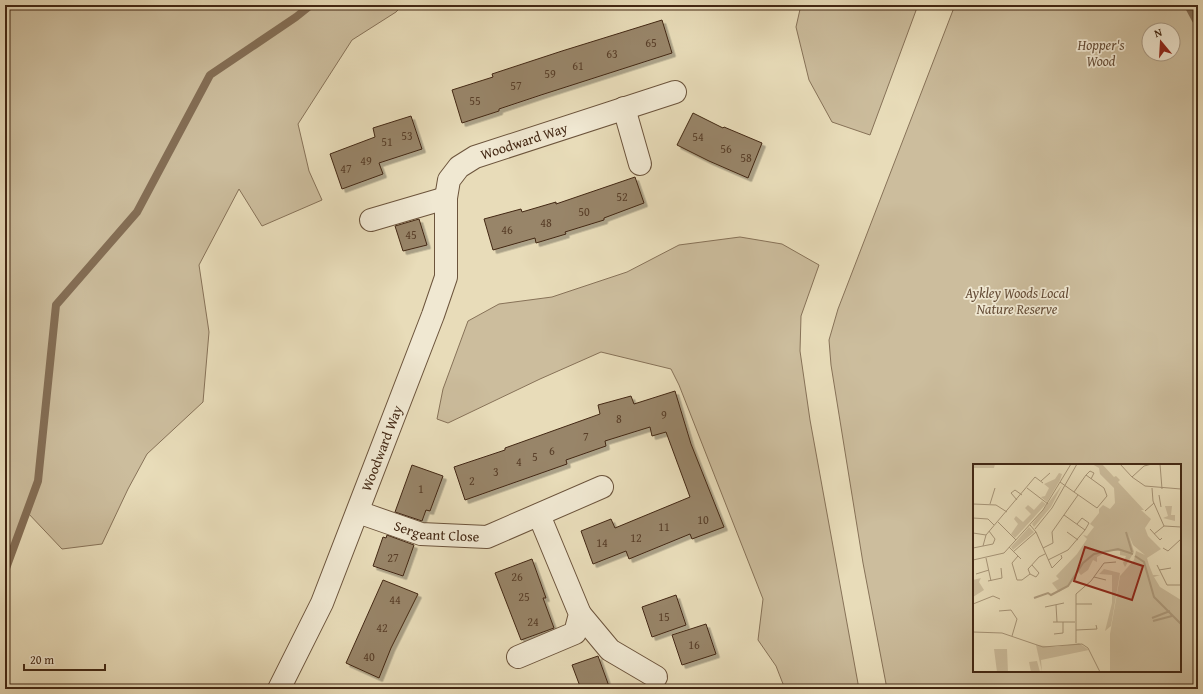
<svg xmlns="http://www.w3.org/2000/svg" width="1203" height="694" viewBox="0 0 1203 694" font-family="'Gentium Book Plus',serif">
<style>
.green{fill:#ccbd9d;stroke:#877258;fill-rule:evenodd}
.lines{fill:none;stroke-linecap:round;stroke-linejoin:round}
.stream{stroke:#846e55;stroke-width:8}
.building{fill:#988569;stroke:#422713;filter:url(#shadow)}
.street-casing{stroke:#6c543c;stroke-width:24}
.street{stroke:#f0e8d2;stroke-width:22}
.labels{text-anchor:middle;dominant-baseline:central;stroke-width:3.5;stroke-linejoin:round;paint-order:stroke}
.number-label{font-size:12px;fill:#583e28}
.park-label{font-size:14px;font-style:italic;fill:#644c36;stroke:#f0e8d2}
.street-label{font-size:14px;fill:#422713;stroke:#f0e8d2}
.inset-river{fill:none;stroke:#b09e81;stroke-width:2}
.inset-road{fill:none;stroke:#a69477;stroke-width:1}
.view{fill:#8f2418;fill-opacity:0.15;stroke:#8f2418;stroke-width:2}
.inset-edge{fill:none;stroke:#422713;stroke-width:2}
</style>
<defs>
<filter id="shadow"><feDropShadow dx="3.5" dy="3.5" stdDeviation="0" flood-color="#0004"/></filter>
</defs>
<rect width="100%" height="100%" fill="#e8dcb9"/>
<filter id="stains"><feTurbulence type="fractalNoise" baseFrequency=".005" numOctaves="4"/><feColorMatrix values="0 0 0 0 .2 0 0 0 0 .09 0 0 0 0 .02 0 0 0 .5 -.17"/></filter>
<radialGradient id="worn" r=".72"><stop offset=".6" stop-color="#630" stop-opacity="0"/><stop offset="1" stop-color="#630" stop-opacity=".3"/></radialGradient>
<g class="green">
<polygon points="5,5 403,5 396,12 352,40 298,124 309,171 322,200 262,226 239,189 199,265 209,332 203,402 147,454 128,489 102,544 62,549 27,512 5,571"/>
<polygon points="801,5 918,5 870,135 832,122 809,80 796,27"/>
<path d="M955,5H1198V689H887L863,563L831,365L829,340L838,309ZM1149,30H1173V54H1149ZM974,465H1180V671H974Z"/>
<polygon points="740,237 782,244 819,265 801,316 800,351 810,420 859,689 785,689 776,666 758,640 763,599 679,385 671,369 601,352 540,379 448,423 437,419 443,389 468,321 499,304 552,297 627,272 679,245"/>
</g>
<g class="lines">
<g class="stream">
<polyline points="1188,5 1196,20 1198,20"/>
<polyline points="5,571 38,481 56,305 137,212 210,75 296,17 311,5"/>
</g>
</g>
<g class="building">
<polygon points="662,20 672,53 541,95 499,109 499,111 462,123 452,90 493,77 492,74 562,51"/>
<polygon points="693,113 723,128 724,127 762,143 748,178 709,161 677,145"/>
<polygon points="411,116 422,149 379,163 383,174 342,189 330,154 375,137 373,128"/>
<polygon points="635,177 644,203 604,218 604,220 565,232 566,234 536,243 535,238 493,250 484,219 521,209 522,212 556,202 556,204"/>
<polygon points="419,219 427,245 403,251 395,226"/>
<polygon points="675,391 691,444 724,527 692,539 690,534 629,559 626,551 593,564 581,531 611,519 615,528 690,497 666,432 652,436 650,427 605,441 606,446 566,460 567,464 465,500 454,467 505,450 505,448 600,414 598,405 631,396 634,404"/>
<polygon points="412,465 443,476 430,511 426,510 422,521 395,512"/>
<polygon points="387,535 414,545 403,576 373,566 383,537 386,538"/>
<polygon points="532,559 546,598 543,598 554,628 521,640 495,573"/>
<polygon points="383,580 418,594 391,648 379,678 346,663"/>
<polygon points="676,595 686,625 652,637 642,607"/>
<polygon points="706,624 716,654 682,665 672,635"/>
<polygon points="598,656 610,689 581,689 572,665"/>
</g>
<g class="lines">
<defs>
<g id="street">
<polyline points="624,108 640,164"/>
<polyline points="371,220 446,198"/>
<path id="s1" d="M358,512L421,534L487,537L602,487"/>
<polyline points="580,614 610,650 656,677"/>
<polyline points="518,657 575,633 580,614 539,515"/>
<path id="s2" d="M279,689L322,603L433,315L446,277V198L449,180L459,167L475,157L675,92"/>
</g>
</defs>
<use href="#street" class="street-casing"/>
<use href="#street" class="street"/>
</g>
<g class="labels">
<g class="number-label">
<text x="651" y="42">65</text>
<text x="612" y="53">63</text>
<text x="578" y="65">61</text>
<text x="550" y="73">59</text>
<text x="516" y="85">57</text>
<text x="475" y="100">55</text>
<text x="407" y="135">53</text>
<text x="698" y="136">54</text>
<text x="387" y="141">51</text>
<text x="726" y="148">56</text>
<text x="746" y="157">58</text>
<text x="366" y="160">49</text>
<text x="346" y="168">47</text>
<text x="622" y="196">52</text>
<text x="584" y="211">50</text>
<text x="546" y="222">48</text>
<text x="507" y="229">46</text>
<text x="411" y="234">45</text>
<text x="664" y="414">9</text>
<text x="619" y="418">8</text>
<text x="586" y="436">7</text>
<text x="552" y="450">6</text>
<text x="535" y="456">5</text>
<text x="519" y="461">4</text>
<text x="496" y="471">3</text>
<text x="472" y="480">2</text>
<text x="421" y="488">1</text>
<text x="703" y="519">10</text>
<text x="664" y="526">11</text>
<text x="636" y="537">12</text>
<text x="602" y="542">14</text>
<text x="393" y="557">27</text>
<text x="517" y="576">26</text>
<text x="524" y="596">25</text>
<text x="395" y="599">44</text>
<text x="664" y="616">15</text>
<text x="533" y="621">24</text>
<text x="382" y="627">42</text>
<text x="694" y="644">16</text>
<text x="369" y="656">40</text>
</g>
<g class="park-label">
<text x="1101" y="45">Hopper's<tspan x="1101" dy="16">Wood</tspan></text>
<text x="1017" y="293">Aykley Woods Local<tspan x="1017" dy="16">Nature Reserve</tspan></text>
</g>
<g class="street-label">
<text stroke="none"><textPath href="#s2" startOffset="629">Woodward Way</textPath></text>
<text stroke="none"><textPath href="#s2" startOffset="262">Woodward Way</textPath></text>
<text stroke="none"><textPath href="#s1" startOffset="82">Sergeant Close</textPath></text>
</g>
</g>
<g transform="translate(973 464)">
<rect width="208" height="208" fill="#e8dcb9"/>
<path d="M0,0H22L21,4H0ZM119,0H129L141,13L143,12L147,16L145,18L171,46H168L178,55L172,64L175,72L188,85L174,94L176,101L180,111H187L181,113L187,123L208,136V204L206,208H137V170L147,112L161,96L163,87L172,91L160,81L156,71L161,88L152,103L150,99L153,92L147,91V87H135L124,93V98L120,96L115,106L108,111L105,108L95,122L86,128L79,119L86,115L83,112L104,90L114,75L110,71L114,72L121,63L117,60L126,49V45L130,41L137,45L142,39L141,24L127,10L126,4ZM86,9L89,10L87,16L74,38L68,33L72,32L76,24L71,20L82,15ZM89,21L78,43L61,63L59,60ZM69,37L73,40L42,74L38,70L45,60L41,55L43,52L50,58L58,50L52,44L55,41L61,46ZM192,42H199L198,51H202V57L190,54L195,52ZM56,63L61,68L40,86L38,83ZM131,105L147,109L138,162L132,167L139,139V111L126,110ZM8,114L6,118L11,126L0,133V116ZM106,179L116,186L68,196L69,208L63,181L83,183ZM21,185H34L35,208H24ZM64,197L67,208H58L56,198Z" fill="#ccbd9d"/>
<path class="inset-river" d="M153,68L159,88M162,92L171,98L181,133L208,160M61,134L75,129L78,131L95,122L110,99L121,90L145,85L160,90M179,154L197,147M180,157L199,152"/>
<path class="inset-road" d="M147,0L159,13L172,22L208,25M187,0L189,25M113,11L117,7L121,9L118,15M159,13L171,2L179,0M68,17L77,9M87,18L101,28L124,44L134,32L131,24L113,11L101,28M54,24L75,40M179,24L180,37L191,62M186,31L188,43M44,36L38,29L42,26L49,31M0,40L23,41L34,48M17,40L22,24M172,47L181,39M91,51L112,66L116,59L109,54L104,60M0,54L15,55L21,61M25,58L43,76M57,61L63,68L79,104L89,94L88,91M191,62L208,63M62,65L79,44L104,0M177,65L187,76L189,74M94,68L105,76M0,69L13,71M181,70L191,62M10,82L13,71L62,13L70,19M36,83L48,95M0,84L20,80L22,75L16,67M70,84L80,79L79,68L105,31M190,84L195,87L208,75M40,88L63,68M45,92L39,99L44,116H49L57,110M13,94L18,117M0,96L31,89L70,46L98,0M75,96L95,86L112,66M59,101L66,109L63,113L57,110L55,105L56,104L66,93L72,90M184,101L194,121H208M186,106L198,104M3,110L16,106M121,113L133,116M15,117L29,114L28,104M0,140L20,132L27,135M103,140H119M83,141L84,158M72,143L91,139M38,146L44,155L39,172M26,147L38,146M80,158H102M103,166L124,165L123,161M0,168L29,169L70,183L109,180L115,184L127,208M81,170L90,169V158M103,179V130L118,117L131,99L143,98"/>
<path class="view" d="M112,83L170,102L159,136L101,117Z"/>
<rect width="208" height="208" class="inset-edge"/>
</g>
<rect width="1203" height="694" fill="none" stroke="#e8dcb9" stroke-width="20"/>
<rect x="6" y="6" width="1191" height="682" fill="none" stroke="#422713" stroke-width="2"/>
<rect x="10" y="10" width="1183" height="674" fill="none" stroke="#422713"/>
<g transform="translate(1161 42) rotate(342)"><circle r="19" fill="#f0e8d2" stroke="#aa9b86"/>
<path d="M0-3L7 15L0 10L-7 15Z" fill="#8f2418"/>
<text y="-6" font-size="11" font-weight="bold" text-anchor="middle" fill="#422713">N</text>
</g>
<path d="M24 664v6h81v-6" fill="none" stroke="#422713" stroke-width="2"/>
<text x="30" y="664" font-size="12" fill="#422713" stroke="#f0e8d2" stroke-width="3" paint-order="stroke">20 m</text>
<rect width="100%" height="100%" filter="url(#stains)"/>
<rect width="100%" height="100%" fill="url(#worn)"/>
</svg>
